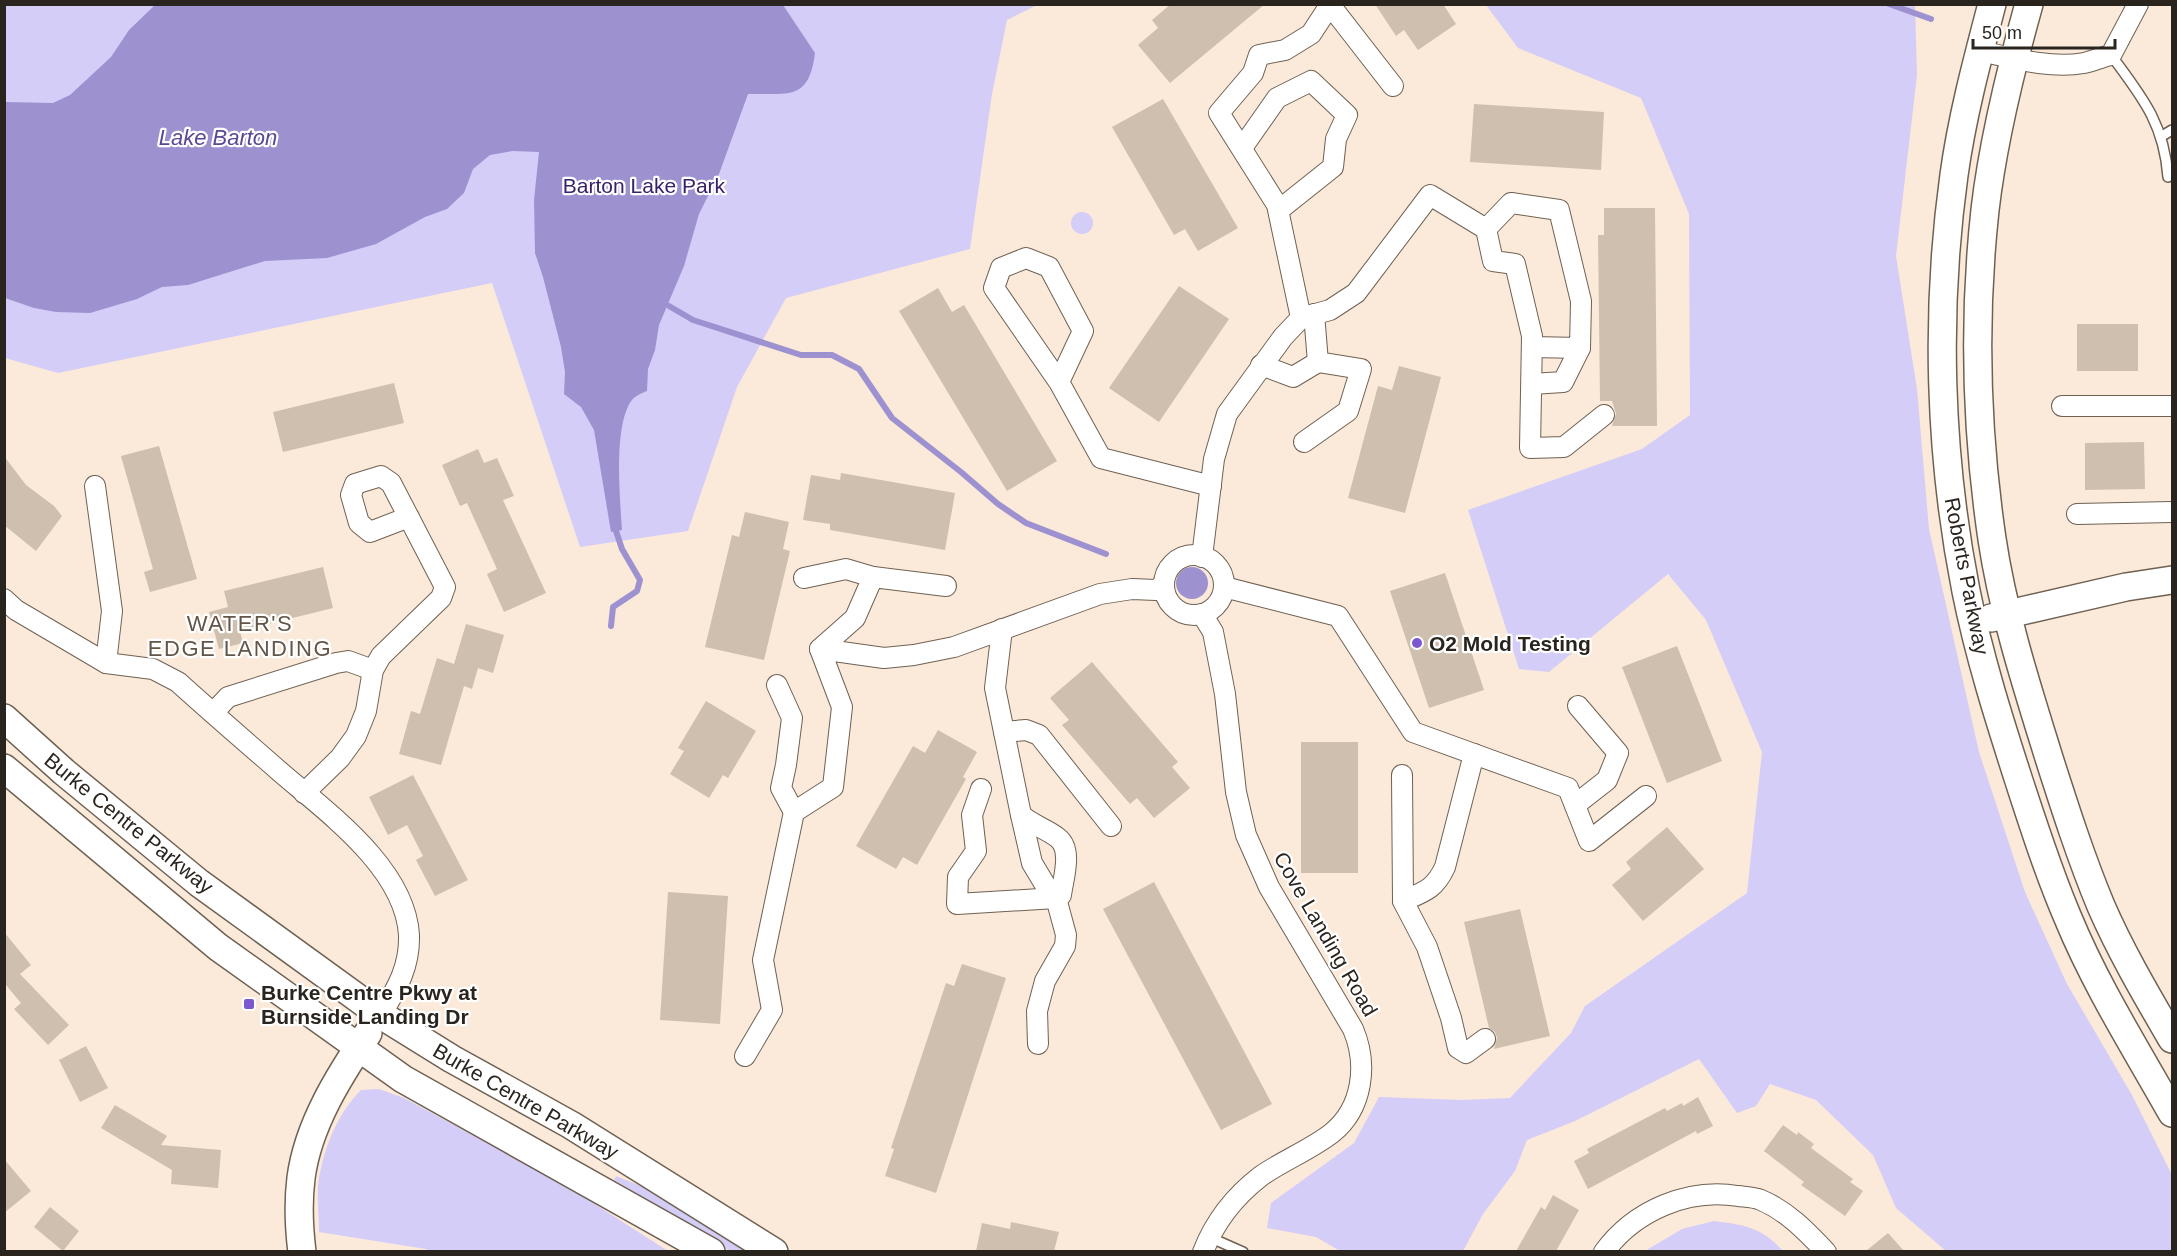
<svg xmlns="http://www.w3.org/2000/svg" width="2177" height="1256" viewBox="0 0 2177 1256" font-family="Arial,sans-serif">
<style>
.green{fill:#d4cdf8}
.water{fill:#9e91d0}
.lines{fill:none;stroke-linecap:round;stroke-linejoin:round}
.stream{stroke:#9e91d0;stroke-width:6}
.building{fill:#cfbfaf}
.lane-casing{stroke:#6f6152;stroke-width:12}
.street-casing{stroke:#6f6152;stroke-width:22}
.secondary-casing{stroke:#6f6152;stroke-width:30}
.lane{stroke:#fff;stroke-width:9}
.street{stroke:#fff;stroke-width:20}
.secondary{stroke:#fff;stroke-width:27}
.poi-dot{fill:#7b57d0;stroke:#fff;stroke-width:2}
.labels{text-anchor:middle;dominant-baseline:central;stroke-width:4.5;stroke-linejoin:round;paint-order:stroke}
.park-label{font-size:21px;fill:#39206b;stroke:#fff}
.street-label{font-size:21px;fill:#2a241e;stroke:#fff}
.poi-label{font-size:21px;font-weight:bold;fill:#2a241e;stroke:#fff;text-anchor:start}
.water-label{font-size:22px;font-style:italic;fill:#5c4795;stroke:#fff}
.neighbourhood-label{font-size:22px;letter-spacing:1.5px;fill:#635547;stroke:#fff}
</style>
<rect width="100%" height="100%" fill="#fbeada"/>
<g class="green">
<polygon points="4,5 1037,5 1007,20 992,94 970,249 786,298 737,387 688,531 580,547 492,283 58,373 5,358"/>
<polygon points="1486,5 1915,5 1917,75 1896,256 1917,389 1929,529 1979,752 2025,892 2067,984 2132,1095 2172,1175 2172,1251 1946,1251 1896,1208 1873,1155 1816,1100 1770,1084 1756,1106 1737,1113 1699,1059 1575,1121 1527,1140 1515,1171 1483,1214 1463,1251 1340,1251 1316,1237 1267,1228 1271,1203 1354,1143 1379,1097 1461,1100 1510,1098 1571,1033 1585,1006 1747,893 1762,752 1706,620 1668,574 1549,672 1519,669 1468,510 1642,449 1690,415 1689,214 1641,98 1518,48"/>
<circle cx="1082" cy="223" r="11"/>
<path d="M379,1089L404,1098L565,1185L668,1251H427L426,1249L319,1232C319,1217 317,1201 318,1186C322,1152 336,1115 361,1090Z"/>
<polygon points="616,1176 658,1193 751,1251 730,1251 692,1226 614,1180"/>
<path d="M1714,1221C1745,1225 1761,1227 1783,1251H1645L1682,1229Z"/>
</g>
<g class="water">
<path d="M155,5H783L815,53C809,102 788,93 748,94L719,174L699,214L684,266L659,325L655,350L648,369L647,391C642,393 635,396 632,400C613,424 620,499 622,530L611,532L594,430L581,407L564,394L565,372L561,347L543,277L535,253L534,200L539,152L513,151L490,155L473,169L464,193L447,209L425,217L376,244L327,258L265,261L188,285L162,287L137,299L90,313L56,312L34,308L5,298V102L53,103L70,95L111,57L129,30Z"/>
<circle cx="1192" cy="583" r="16"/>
</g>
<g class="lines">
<g class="stream">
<polyline points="1889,4 1931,19"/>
<polyline points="669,306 693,320 801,355 832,355 859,369 892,418 961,472 998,504 1026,523 1106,554"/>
<polyline points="611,626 613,607 637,591 640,580 622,549 616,531"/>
</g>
</g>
<g class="building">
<polygon points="1171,4 1265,4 1170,83 1138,45 1158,28 1152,20"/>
<polygon points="1375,4 1443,4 1456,24 1418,50 1404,30 1396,36"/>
<polygon points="1163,99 1238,228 1198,251 1185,229 1174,235 1112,127"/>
<polygon points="1474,104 1604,112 1601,170 1470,162"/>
<polygon points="1604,208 1655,208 1657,426 1612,426 1616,414 1612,401 1600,401 1598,235 1604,235"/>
<polygon points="1179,286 1229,319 1159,422 1109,388"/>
<polygon points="938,288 952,312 964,305 1057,461 1007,491 899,311"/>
<rect x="2077" y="324" width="61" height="47"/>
<polygon points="1399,366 1441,377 1405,513 1348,498 1378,386 1392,390"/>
<polygon points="394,383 404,423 283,452 273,412"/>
<polygon points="2144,442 2145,489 2085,490 2085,443"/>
<polygon points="159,446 197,579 150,592 144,572 153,569 121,456"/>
<polygon points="478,449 484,463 497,458 514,496 503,500 546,593 504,612 487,574 497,569 467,503 460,506 442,465"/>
<polygon points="4,456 26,485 54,506 62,516 36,551 4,525"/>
<polygon points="841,473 955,493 945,550 830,530 830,524 803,520 811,475 840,480"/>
<polygon points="745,512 789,522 783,549 790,551 764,660 705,647 732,535 739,537"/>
<polygon points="323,567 333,608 240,631 243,643 219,649 209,612 228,607 224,591"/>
<polygon points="1445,573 1484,690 1429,708 1390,591"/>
<polygon points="466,624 504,635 493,673 478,668 472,689 464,686 441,765 399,754 411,711 420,714 437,658 454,664"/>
<polygon points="1677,646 1722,761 1667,783 1622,667"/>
<polygon points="1092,662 1178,762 1172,767 1190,788 1154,818 1137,798 1130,804 1062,725 1069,720 1050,698"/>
<polygon points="706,701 756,731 728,778 723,775 709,798 670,774 684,751 678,748"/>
<polygon points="938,730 977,752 963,777 966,779 917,865 903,857 896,869 856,846 913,746 925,753"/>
<rect x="1301" y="742" width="57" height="131"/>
<polygon points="413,775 468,880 435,896 416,860 423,856 407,825 388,835 369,797"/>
<polygon points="1667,827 1704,869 1643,921 1612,885 1631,869 1626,862"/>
<polygon points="1154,882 1272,1104 1221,1130 1103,909"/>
<polygon points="668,892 728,896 720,1024 660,1020"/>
<polygon points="1520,909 1550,1036 1494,1049 1497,1037 1494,1031 1489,1028 1464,922"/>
<polygon points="4,932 31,965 20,974 69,1025 48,1045 14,1009 21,1003 6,985 4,986"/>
<polygon points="962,964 1006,978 936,1193 885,1176 894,1149 891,1148 946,983 954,986"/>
<polygon points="86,1046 108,1088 80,1102 59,1060"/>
<polygon points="1698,1097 1713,1126 1697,1134 1696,1131 1588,1189 1574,1161 1589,1153 1587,1149 1665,1108 1667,1111 1682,1103 1683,1106"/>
<polygon points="115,1105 167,1136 161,1145 221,1150 218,1188 171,1184 172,1170 101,1128"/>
<polygon points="1783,1125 1797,1135 1798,1132 1814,1144 1811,1148 1853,1179 1850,1182 1863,1191 1845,1216 1801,1185 1804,1182 1764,1151"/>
<polygon points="4,1159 31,1191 4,1213"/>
<polygon points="1553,1195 1579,1210 1556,1251 1516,1251 1541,1207 1545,1210"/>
<polygon points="50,1207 79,1231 63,1251 34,1227"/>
<polygon points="1011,1222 1059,1232 1054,1251 976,1251 982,1223 1010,1229"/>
<polygon points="1888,1233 1904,1251 1866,1251"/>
</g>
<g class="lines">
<defs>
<g id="lane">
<path d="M2111,55C2142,97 2164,123 2168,177"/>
<polyline points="2162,136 2172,130"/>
<polyline points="1209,1237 1243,1252"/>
</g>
<g id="street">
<path d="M1980,51C2012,58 2050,69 2084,63C2093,61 2102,57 2111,55L2138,4"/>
<polyline points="1242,148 1277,98 1311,81 1347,115 1336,139 1333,167 1279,210"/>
<polyline points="1486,229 1511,203 1559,210 1581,301 1580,348 1532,347"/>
<polyline points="1301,318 1277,205 1219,113 1253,73 1259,55 1285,50 1311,34 1330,5 1393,86"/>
<polyline points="1261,365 1293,377 1318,362"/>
<polyline points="1059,382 994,288 1001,268 1026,258 1049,267 1083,331 1059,382 1101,458 1211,486"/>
<polyline points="1532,384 1563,382 1580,348"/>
<polyline points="2062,406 2172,406"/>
<polyline points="1304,442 1348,411 1361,369 1318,362 1314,314"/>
<polyline points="95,486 112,611 106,663"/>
<polyline points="2077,514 2172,512"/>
<circle cx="1194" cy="585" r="30"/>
<polyline points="1202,557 1214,459 1227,414 1283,337 1301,318 1330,310 1356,293 1430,195 1486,229 1493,261 1515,264 1532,336 1530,448 1564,447 1604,415"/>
<polyline points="804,578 846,569 873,577"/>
<polyline points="1224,587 1338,616 1413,732 1568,788 1589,841 1646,796"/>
<path d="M4,599L16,610L106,663L153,669L178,682C211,712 245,741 278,770C325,811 405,867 409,935C410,967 397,988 381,1015"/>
<path d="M1202,614L1213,632L1225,694L1236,792L1246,835L1269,887L1353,1029C1368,1064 1363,1108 1332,1133C1310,1150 1284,1160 1261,1176C1235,1196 1215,1221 1203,1252"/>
<polyline points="1002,629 995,688 1021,815 1032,863 1047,888 1056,898 1066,935 1065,946 1045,981 1037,1011 1038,1044"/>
<polyline points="820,649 855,618 873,577 946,586"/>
<polyline points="777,685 792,718 786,765 781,788 794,812"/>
<polyline points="213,713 228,697 336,663 348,661 373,670"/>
<polyline points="1004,732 1026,730 1039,735 1111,826"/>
<path d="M1402,775L1403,901C1424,892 1435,889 1445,867L1474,754"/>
<path d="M981,789L972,815L976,851L958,877L957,904L1056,898L1061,895C1063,879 1073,850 1058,838C1047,829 1032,825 1021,815"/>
<polyline points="304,793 340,758 356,736 366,711 373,670 381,656 441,598 445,587 391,483 381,476 355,484 351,495 359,523 370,532 409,517"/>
<polyline points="1575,805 1607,780 1618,753 1578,706"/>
<polyline points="1403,901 1427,947 1451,1018 1458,1048 1466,1053 1485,1039"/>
<polyline points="745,1056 772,1010 763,960 794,812 833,787 842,707 820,649 884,658 914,655 954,647 1100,594 1132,589 1156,590 1164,585"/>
<path d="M1604,1252C1635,1210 1688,1188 1738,1196C1746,1197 1754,1197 1761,1200C1787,1211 1806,1231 1826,1252"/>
</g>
<g id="secondary">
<path d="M1992,4C1977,61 1962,117 1954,175C1935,312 1939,455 1966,591C1979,656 1999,719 2019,781C2034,827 2049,874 2068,918C2096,986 2136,1049 2172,1113"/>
<path d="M2029,4C2010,72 1993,141 1985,210C1973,320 1976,430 1992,539C2003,613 2027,687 2049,758C2065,808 2081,858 2101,906C2121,952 2147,996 2172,1039"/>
<polyline points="1991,618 2126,587 2172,580"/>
<polyline points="4,718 64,772 199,883 381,1015 452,1059 571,1125 774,1252"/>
<polyline points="4,768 218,947 403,1079 711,1252"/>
<path d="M302,1252C299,1228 298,1202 301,1178C308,1125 339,1076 368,1033"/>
</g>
</defs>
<use href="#lane" class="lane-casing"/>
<use href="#street" class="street-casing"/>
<use href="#secondary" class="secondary-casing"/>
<use href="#lane" class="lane"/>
<use href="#street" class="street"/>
<use href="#secondary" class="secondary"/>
</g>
<g class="poi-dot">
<circle cx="1417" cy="643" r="6"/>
<rect x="243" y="998" width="12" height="12" rx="3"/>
</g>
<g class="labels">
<g class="park-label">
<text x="644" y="185">Barton Lake Park</text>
</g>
<g class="street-label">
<text transform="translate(1967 576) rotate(79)">Roberts Parkway</text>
<text transform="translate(129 823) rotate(39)">Burke Centre Parkway</text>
<text transform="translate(1326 934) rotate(60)">Cove Landing Road</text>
<text transform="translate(526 1101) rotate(30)">Burke Centre Parkway</text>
</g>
<g class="poi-label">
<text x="1429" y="643">O2 Mold Testing</text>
<text x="261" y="992">Burke Centre Pkwy at<tspan x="261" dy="24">Burnside Landing Dr</tspan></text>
</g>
<g class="water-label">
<text x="218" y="137">Lake Barton</text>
</g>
<g class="neighbourhood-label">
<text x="240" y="623">WATER'S<tspan x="240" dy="25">EDGE LANDING</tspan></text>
</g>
</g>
<rect width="2177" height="1256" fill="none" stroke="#2a241e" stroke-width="12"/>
<path d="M1973 39v9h142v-9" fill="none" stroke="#2a241e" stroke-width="3"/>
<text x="1982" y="39" font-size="18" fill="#2a241e" stroke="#ffffff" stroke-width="4.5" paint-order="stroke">50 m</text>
</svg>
